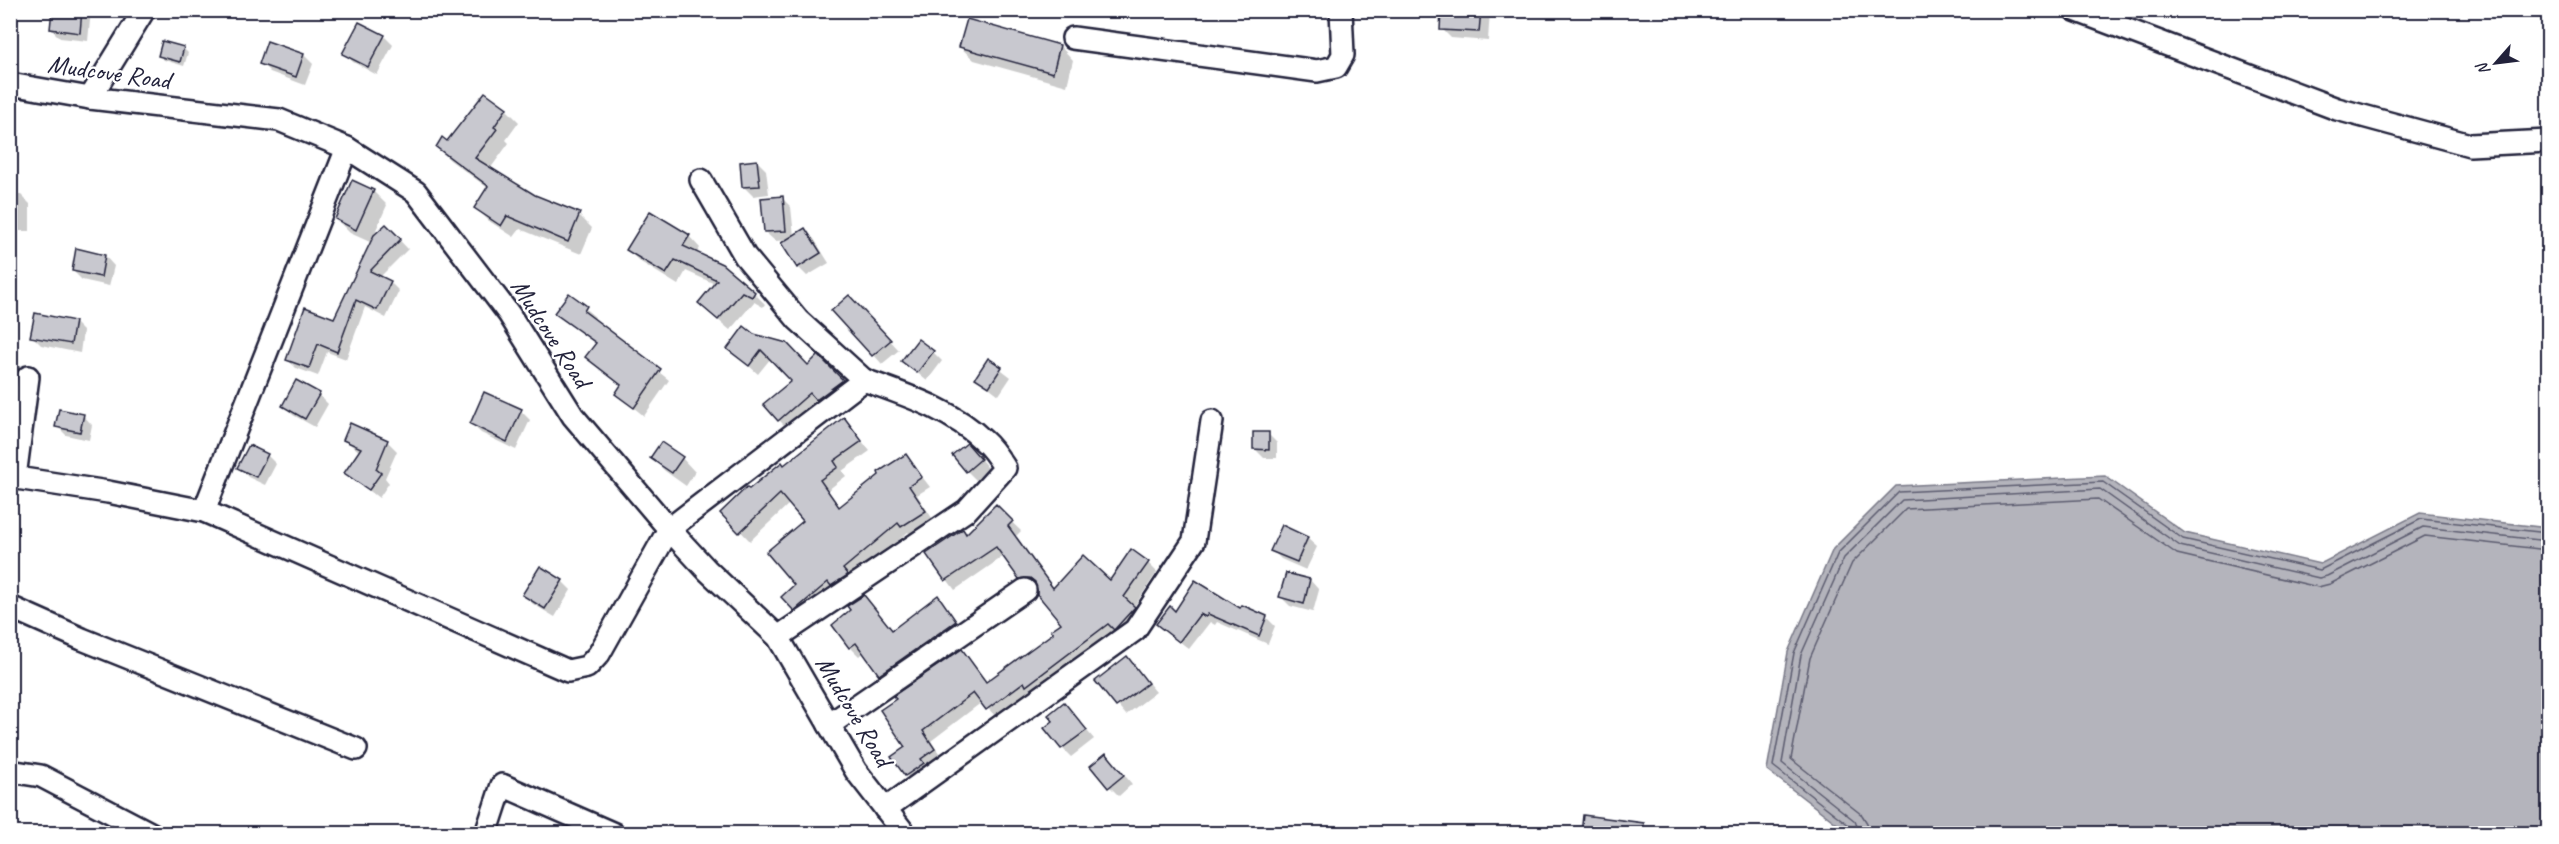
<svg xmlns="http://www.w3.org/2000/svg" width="2559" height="844" viewBox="0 0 2559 844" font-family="Caveat,sans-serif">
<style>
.water{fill:#b4b4bc;stroke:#7a7a88;stroke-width:1.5}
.shadow{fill:#0003}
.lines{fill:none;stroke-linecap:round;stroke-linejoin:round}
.shore{stroke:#5c5c6f;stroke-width:1.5}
.building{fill:#c8c8cf;stroke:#22223b;stroke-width:1.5}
.minor-casing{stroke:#22223b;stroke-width:26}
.minor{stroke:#fff;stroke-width:21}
.labels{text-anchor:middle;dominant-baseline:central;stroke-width:4.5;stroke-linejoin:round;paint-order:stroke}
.street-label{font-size:26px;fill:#22223b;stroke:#fff}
</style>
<rect width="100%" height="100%" fill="#fff"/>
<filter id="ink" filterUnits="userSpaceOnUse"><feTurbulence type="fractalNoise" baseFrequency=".0167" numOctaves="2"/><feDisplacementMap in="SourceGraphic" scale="12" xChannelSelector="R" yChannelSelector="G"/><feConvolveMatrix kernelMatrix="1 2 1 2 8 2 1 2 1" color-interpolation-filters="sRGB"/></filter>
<g filter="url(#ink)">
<polygon class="water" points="2105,476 2185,533 2320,564 2420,513 2548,528 2548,833 1849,833 1767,770 1788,652 1833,549 1896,486"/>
<g class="shadow">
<polygon points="53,10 91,10 88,41 60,38 51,29"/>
<polygon points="1442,10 1490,10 1488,41 1451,38 1442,29"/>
<polygon points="384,36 393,45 377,75 353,62 344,53"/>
<polygon points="163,43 184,49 188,53 184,66 164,60 159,55"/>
<polygon points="1060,46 1073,60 1067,86 974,60 960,47"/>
<polygon points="304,55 313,64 305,85 270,72 261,63"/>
<polygon points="506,109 519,122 506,140 509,143 490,169 535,196 579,215 592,228 581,254 520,229 514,237 489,221 476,208 488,188 450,160 437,147"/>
<polygon points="757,161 766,170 769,194 753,196 744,187"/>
<polygon points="373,191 387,205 372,239 386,226 408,249 380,277 390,282 399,291 386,318 365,307 346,359 327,352 318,376 296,368 288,360 334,320 372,243 350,233 336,219"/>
<polygon points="10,195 21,195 30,204 30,231 10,231"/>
<polygon points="782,198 791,207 794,236 805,230 814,239 829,263 807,276 798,267 783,243 789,240 775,241 765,232"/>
<polygon points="689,236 700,248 696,254 754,293 765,304 763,307 754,302 730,330 711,314 715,284 686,271 678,285 639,261 628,250"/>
<polygon points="105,256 114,266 109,286 82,280 73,271"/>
<polygon points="569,295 595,317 593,320 669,380 644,416 617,394 622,386 596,366 597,345 556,313"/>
<polygon points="858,306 899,350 882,364 834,311"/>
<polygon points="74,322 83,331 80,353 41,345 32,336"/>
<polygon points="745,329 808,367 818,357 850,390 788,429 779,420 793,381 771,358 758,374 729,348"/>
<polygon points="933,352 942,361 927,381 903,361"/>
<polygon points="989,360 1011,377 999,395 977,378"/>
<polygon points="319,395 328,404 315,427 293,415 284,406"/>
<polygon points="521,411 530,420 516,450 481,433 471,424"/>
<polygon points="83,415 92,425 89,440 66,435 57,426"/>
<polygon points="844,419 870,451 842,471 846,476 828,490 841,508 906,456 930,487 917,495 934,521 911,535 908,532 804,619 783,597 796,585 805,521 790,503 750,541 723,513"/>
<polygon points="351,425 387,441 397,451 385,478 389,483 379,498 346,473 360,452 345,440"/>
<polygon points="1268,434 1277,443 1277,458 1264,458 1255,449"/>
<polygon points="976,454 989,469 976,480 967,471"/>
<polygon points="267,455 276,464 265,485 248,477 239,467"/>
<polygon points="652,458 682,458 695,472 686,486 665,471"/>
<polygon points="996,507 1021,531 1016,536 1054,589 1110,582 1148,563 1157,572 1133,608 1143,617 997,718 982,702 931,741 943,759 915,784 906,775 908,747 962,651 988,683 1055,633 1063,623 1037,587 1029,588 1004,556 955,590 928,554 963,531 967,535"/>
<polygon points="1307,538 1317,547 1306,570 1281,559 1272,550"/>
<polygon points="1310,580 1319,590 1313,612 1290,606 1281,597"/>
<polygon points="562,581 571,590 555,617 533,604 524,595"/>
<polygon points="864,597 893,631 937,597 964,631 889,683 864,652 859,656 850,647 853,610"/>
<polygon points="1241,610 1266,617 1275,626 1268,644 1217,622 1215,625 1210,622 1189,649 1158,624 1176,613"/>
<polygon points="1127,658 1156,692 1126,715 1097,681"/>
<polygon points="1072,713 1094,739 1071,757 1062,748"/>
<polygon points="1115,764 1132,784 1119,796 1110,787"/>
<polygon points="1584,817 1644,825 1653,834 1582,834"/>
</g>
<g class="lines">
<g class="shore">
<polyline points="1852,834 1850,826 1773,766 1794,653 1838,553 1899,492 2103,482 2183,539 2320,570 2421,519 2548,533"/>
<polyline points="1860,834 1855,821 1782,763 1801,655 1844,558 1902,500 2100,489 2180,546 2319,578 2327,576 2423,527 2548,541"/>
<polyline points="1869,834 1867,823 1862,815 1791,759 1810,658 1852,563 1906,509 2098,499 2177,554 2318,587 2330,584 2425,536 2548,550"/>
</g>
</g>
<g class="building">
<polygon points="52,10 82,10 80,33 50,29"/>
<polygon points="1441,10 1481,10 1479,32 1440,30"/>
<polygon points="967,19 1060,45 1053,73 959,47"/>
<polygon points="359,22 385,35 368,67 342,54"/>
<polygon points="162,41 184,47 180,62 158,56"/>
<polygon points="267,41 304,54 296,77 259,64"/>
<polygon points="485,92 507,108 494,127 497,129 475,158 535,195 580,213 568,242 507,216 501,226 474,208 488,186 436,147 442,137 447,141"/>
<polygon points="757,160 760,186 742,187 740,162"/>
<polygon points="352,180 374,190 356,230 335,219"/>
<polygon points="783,196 786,231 764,232 761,198"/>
<polygon points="650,211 690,235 683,246 722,264 755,292 752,297 742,292 718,320 698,303 717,280 675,260 666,274 626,250"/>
<polygon points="386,224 401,239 370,271 391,281 377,310 356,300 337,352 318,344 309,368 286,360 305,307 334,318 374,235"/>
<polygon points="805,228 821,253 797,268 781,243"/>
<polygon points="76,248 105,255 101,277 72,271"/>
<polygon points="569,293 587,306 584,311 661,369 634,408 615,394 621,385 585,357 596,343 554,313"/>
<polygon points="849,295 891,340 872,356 831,311"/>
<polygon points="35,313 75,321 71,344 30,337"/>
<polygon points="744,326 754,334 787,343 808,365 818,355 843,380 816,400 810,393 778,421 763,404 791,381 761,350 749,366 727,349"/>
<polygon points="918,339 934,351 917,373 901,361"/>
<polygon points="988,358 1002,367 989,387 975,378"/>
<polygon points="296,380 320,393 305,419 282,406"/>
<polygon points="484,392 522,409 507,442 470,424"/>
<polygon points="59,409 84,414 80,432 55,427"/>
<polygon points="844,417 862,441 834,461 838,467 820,480 839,507 879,475 878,472 906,454 922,477 909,486 926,511 901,527 898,523 843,569 848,575 831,586 828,582 794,611 781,597 794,585 766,552 803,521 780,494 739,533 720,513 747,487 749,489 782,462 784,465"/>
<polygon points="350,423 388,440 376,469 381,473 369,490 344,473 361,448 343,440"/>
<polygon points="1253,432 1269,432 1269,450 1253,449"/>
<polygon points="661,442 683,457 672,473 650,458"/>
<polygon points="967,443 981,459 966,472 952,455"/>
<polygon points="249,445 268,454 256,477 237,468"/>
<polygon points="996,504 1013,521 1008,526 1053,588 1083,555 1110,580 1131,549 1149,562 1124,597 1135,607 1114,630 1108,624 1026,686 1024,682 986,710 973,693 923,731 935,749 921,759 924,763 905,776 891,757 905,747 880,710 896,699 893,696 962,649 986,682 1053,633 1051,630 1061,623 1037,594 1035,582 1030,578 1019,579 996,547 945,581 926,554 963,529 966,534"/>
<polygon points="1282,525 1308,537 1297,562 1270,551"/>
<polygon points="540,566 563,580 545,609 522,595"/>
<polygon points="1286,573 1310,579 1304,604 1279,597"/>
<polygon points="1195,580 1240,608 1242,605 1267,616 1259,636 1208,614 1206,617 1200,614 1179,642 1156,624 1170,606 1175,611"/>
<polygon points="864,595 892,630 938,595 956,621 879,675 856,643 849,648 832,625 850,610 847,606"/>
<polygon points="1127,656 1148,683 1116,707 1095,681"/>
<polygon points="1064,702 1087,730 1061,749 1044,728 1053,721 1048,715"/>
<polygon points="1106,753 1124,775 1108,788 1090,766"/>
<polygon points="1583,815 1644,823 1643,834 1581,834"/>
</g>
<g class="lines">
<defs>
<g id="minor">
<polyline points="2075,10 2337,109 2470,145 2548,141"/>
<polyline points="1073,38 1317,71 1336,67 1343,55 1341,10"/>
<polyline points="10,84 90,98 279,120 347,148 416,192 509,314 573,416 669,529 707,570 778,637 856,771 905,834"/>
<polyline points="90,98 144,10"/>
<polyline points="10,477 108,492 204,511 568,671 587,667 599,654 669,529 864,380 798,320 745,256 701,180"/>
<polyline points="15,477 28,377"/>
<polyline points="204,511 347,148"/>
<polyline points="10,607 82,639 356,749"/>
<path d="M778,637L967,510L1005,468C999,459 993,449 985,442C953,410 906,395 864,380"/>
<polyline points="829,725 1025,590"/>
<polyline points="10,771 41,776 152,834"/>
<polyline points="885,809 1135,630 1194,541 1212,421"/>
<polyline points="486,834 502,785 614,834"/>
</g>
</defs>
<use href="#minor" class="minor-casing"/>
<use href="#minor" class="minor"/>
</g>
</g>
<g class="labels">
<g class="street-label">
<text transform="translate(109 72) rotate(8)">Mudcove Road</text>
<text transform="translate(551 333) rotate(57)">Mudcove Road</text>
<text transform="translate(854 711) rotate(59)">Mudcove Road</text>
</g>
</g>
<rect width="2559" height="844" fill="none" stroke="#fff" stroke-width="36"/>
<rect x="18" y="18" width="2523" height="808" fill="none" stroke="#22223b" stroke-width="2" filter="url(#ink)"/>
<g transform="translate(2496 63) rotate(242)" stroke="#ffffff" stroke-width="4.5" paint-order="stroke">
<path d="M0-4.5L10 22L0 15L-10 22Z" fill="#22223b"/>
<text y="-9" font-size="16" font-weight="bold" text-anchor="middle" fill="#22223b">N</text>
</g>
</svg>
